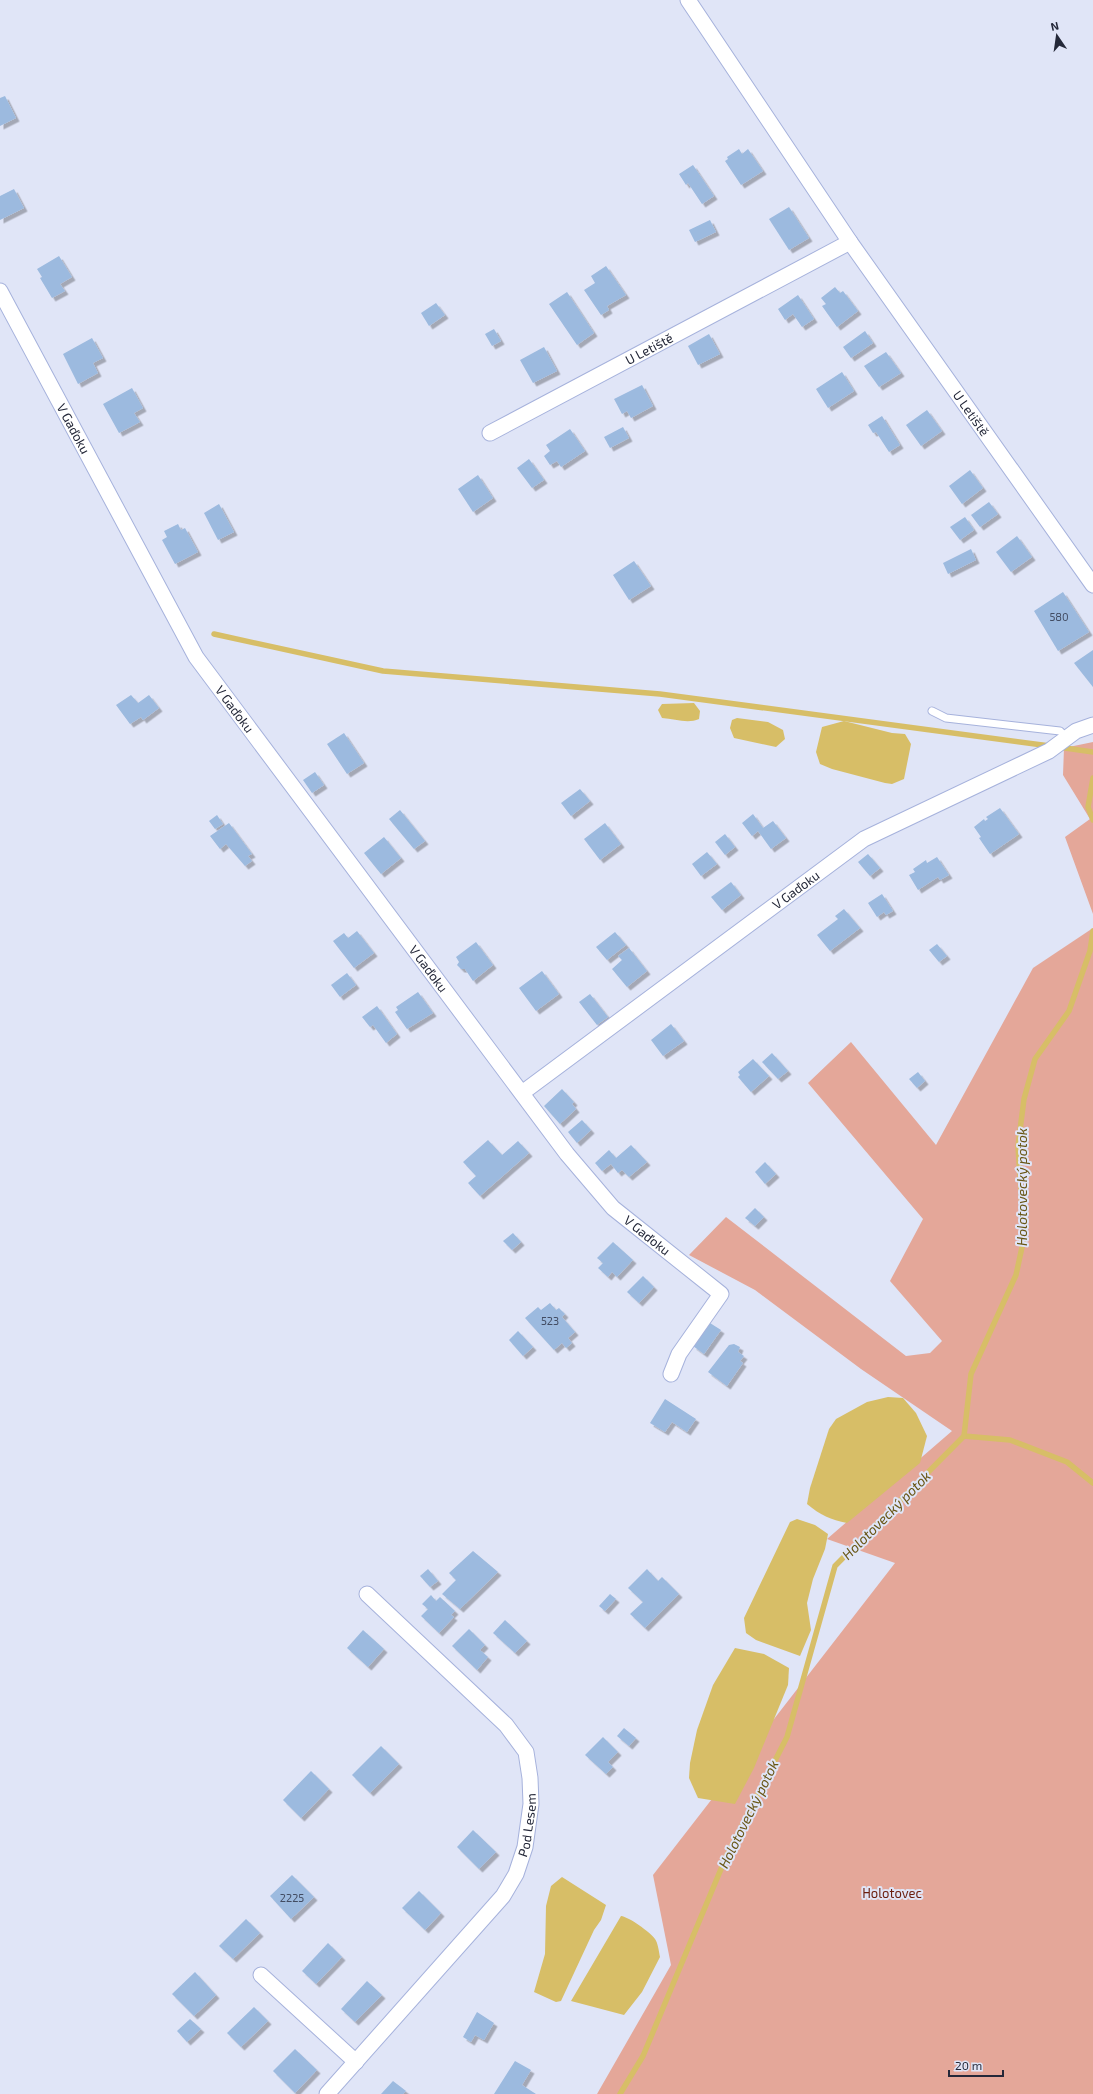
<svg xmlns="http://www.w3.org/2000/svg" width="1093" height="2094" viewBox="0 0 1093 2094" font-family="'Exo 2',sans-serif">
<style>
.green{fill:#e4a799}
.water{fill:#d7be67}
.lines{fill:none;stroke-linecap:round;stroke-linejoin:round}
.stream{stroke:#d7be67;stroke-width:5.5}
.building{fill:#9cbadf;filter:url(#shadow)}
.lane-casing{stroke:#a6b2dc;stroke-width:9}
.street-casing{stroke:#a6b2dc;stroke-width:17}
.lane{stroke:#fff;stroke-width:7}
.street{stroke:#fff;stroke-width:15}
.labels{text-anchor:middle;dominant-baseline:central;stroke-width:4;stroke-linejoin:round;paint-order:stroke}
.number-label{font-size:11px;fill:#424c62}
.street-label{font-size:13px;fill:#242839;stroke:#e0e5f7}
.park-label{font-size:13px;fill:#6b1e0e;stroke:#e0e5f7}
.water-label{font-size:14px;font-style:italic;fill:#685615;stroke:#e0e5f7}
</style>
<defs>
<filter id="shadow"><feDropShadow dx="3.5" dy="3.5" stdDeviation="0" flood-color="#0004"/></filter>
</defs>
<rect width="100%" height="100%" fill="#e0e5f7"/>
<g class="green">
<polygon points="1093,742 1093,914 1065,837 1090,819 1063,775 1064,748"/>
<polygon points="1093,928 1093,2094 597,2094 671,1965 653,1875 895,1563 827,1539 952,1431 861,1369 755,1290 689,1255 726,1217 906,1356 930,1353 942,1341 890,1281 923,1219 808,1083 851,1042 936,1145 1033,968"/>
</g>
<g class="water">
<path d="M694,703L700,711L699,719C688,724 675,719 662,718L658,710L662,704Z"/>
<polygon points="737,718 768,722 783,730 785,739 776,747 734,738 730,728 732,720"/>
<polygon points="844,721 892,733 905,734 911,744 904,779 892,784 885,783 832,769 820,764 816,752 822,727"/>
<path d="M888,1397L903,1398L916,1413L927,1436L920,1463L847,1523C831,1520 820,1515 807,1504L810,1488L829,1429L836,1419L867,1402Z"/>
<polygon points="797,1519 815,1525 828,1534 825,1549 813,1579 807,1603 811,1630 800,1656 756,1640 746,1633 744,1618 790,1522"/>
<polygon points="735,1648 764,1654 789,1668 788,1685 754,1768 735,1804 698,1798 689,1778 690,1763 697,1730 713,1685"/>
<polygon points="562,1877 606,1905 601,1920 594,1930 561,2001 556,2002 534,1992 545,1954 546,1906 551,1886"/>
<path d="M621,1916C629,1917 650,1932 655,1939C658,1943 659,1952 660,1957L642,1992L624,2015L571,2001Z"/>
</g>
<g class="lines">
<g class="stream">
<polyline points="214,634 383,671 660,694 1050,746"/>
<polyline points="1058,747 1093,752"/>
<polyline points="1093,778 1088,807 1093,820"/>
<polyline points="964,1436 1010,1440 1067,1462 1093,1483"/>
<polyline points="620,2094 643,2056 726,1857 787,1737 835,1566 964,1436 971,1374 1016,1275 1024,1238 1018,1146 1024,1099 1035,1059 1069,1011 1090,951 1093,931"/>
</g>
</g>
<g class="building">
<polygon points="5,96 16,118 0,126 0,98"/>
<polygon points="739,149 742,154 748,149 763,171 741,185 725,161 728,159 727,157"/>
<polygon points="693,165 714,196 702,204 688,183 686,185 679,174"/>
<polygon points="14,189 24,208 0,220 0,196"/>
<polygon points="789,207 809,238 789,250 769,219"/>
<polygon points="710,220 716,232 695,242 689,230"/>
<polygon points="59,256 72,277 60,284 65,291 52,298 40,278 42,277 37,269"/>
<polygon points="606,266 626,295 607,306 609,310 601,315 584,290 595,283 591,276"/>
<polygon points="835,287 840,293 843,291 858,311 837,327 822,306 826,304 821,298"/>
<polygon points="567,292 594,333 577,345 549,304"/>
<polygon points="798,295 814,319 802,327 793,314 785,320 778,309"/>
<polygon points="436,303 445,315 429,326 421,313"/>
<polygon points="494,329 501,341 492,346 485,334"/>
<polygon points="865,331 873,343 851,358 843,347"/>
<polygon points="709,334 720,354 698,365 688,346"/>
<polygon points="92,338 103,358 93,363 98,373 78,384 63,354"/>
<polygon points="544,347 557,371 533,383 520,360"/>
<polygon points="886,352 901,373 879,387 864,366"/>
<polygon points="842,372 854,391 828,408 816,389"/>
<polygon points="642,385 653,406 631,418 627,411 622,414 614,399"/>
<polygon points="132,388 143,408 134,413 140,422 119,433 103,404"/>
<polygon points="927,410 942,431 921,446 906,425"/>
<polygon points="882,416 900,445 889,452 876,432 873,433 868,425"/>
<polygon points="623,427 629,438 610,448 604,437"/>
<polygon points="570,429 585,451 561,467 557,461 550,465 544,456 550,451 546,445"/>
<polygon points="529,459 544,480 532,488 517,468"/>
<polygon points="970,470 983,488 962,504 949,486"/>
<polygon points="478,475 493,498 473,512 458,489"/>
<polygon points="989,502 998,514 980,527 971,515"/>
<polygon points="219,504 234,532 218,540 204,513"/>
<polygon points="965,517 974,530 960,540 950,527"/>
<polygon points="178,524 181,530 185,528 198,552 175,564 162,540 167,537 164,531"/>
<polygon points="1017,536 1032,557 1011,572 996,552"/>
<polygon points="971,549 976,560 948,574 943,563"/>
<polygon points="634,561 651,586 629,600 613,575"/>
<polygon points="1063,592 1089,632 1058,651 1034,611"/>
<polygon points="1093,650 1093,687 1074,663"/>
<polygon points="131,695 138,703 149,695 159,708 143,720 141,717 130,724 116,705"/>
<polygon points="344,733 364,763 347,774 327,744"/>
<polygon points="315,772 324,785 312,793 303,780"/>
<polygon points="580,789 590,801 571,816 561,803"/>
<polygon points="1000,808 1019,834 990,854 979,838 981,837 974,827 984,819 985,821 988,819 986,817"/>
<polygon points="400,810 425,841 414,849 389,819"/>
<polygon points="753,814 763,828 773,821 786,838 771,849 758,831 752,836 742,823"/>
<polygon points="217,815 223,824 215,829 209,821"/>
<polygon points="229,823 252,854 248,856 252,861 245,866 226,844 220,849 210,836"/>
<polygon points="605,823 621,844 600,860 584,839"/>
<polygon points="725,834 735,847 725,855 715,842"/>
<polygon points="384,837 401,858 381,874 364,853"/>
<polygon points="707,852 717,864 701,876 692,864"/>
<polygon points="868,854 880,868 870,876 858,862"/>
<polygon points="937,857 949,875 940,880 938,877 918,890 909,875 915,872 913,869 926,860 927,863"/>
<polygon points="731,882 741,895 722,910 711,897"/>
<polygon points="882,894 893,911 886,915 884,912 877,917 868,903"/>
<polygon points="844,909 860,928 830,951 817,935 838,919 835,916"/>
<polygon points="357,931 374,953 354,968 333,941 344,933 348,938"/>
<polygon points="615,932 626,945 607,960 596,947"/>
<polygon points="476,942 493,965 473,981 465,969 461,969 457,965 459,962 456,957"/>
<polygon points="937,944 947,956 939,962 929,950"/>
<polygon points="629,948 647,971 627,987 612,969 622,960 618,956"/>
<polygon points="542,971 559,994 536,1011 519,988"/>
<polygon points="347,973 356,985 340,997 331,985"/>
<polygon points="418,992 433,1013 407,1029 395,1012 398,1010 396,1007"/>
<polygon points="590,994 608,1017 597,1025 579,1002"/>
<polygon points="377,1006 397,1034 386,1043 373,1025 370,1027 362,1017"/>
<polygon points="671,1024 684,1041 663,1056 651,1040"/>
<polygon points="772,1053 788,1071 778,1079 762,1062"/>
<polygon points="753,1059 769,1076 751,1092 738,1077 740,1075 738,1072"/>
<polygon points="918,1072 925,1081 917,1088 909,1079"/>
<polygon points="562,1089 574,1102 572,1104 576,1109 560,1124 544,1106"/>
<polygon points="582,1120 591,1130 577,1143 568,1132"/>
<polygon points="488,1140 502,1155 518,1141 529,1153 480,1196 468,1183 476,1176 463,1162"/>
<polygon points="631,1145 647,1162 629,1177 622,1170 618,1173 611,1164 602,1171 595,1163 609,1150 616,1158"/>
<polygon points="765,1162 776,1174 765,1184 755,1172"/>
<polygon points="755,1208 764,1217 755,1226 745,1218"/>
<polygon points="513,1233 521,1242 512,1250 503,1241"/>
<polygon points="613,1242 633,1260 617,1277 612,1272 608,1277 598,1268 603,1263 597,1258"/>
<polygon points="643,1276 654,1287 639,1303 627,1292"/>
<polygon points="550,1303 556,1310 559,1308 565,1314 562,1317 575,1332 568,1338 572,1343 566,1348 562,1343 554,1350 525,1318 538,1307 541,1310"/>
<polygon points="710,1323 721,1330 704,1354 693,1346"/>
<polygon points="518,1331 533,1347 523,1356 509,1340"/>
<polygon points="734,1344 740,1347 738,1352 744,1356 740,1361 743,1363 727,1386 708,1372 729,1345"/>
<polygon points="665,1399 696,1419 687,1432 672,1422 665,1432 650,1423"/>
<polygon points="473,1551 498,1572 460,1609 442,1594 456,1580 449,1573"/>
<polygon points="428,1569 438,1581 430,1587 420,1576"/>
<polygon points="647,1569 658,1581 662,1577 679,1594 645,1628 630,1614 643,1602 628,1588"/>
<polygon points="610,1594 616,1599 605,1611 599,1606"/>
<polygon points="431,1595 436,1601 440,1597 455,1611 451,1615 454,1617 439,1633 421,1616 428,1609 422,1604"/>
<polygon points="505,1620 527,1641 515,1653 493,1633"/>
<polygon points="469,1629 485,1645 480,1650 488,1657 477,1670 452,1646"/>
<polygon points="363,1630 384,1649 368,1667 347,1648"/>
<polygon points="624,1728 636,1738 629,1746 617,1736"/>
<polygon points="603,1737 618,1752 608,1762 613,1767 606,1774 585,1755"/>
<polygon points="381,1746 399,1764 370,1793 352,1775"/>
<polygon points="311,1771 329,1789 301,1818 283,1800"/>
<polygon points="473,1830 496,1852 479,1869 457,1847"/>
<polygon points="292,1875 314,1897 291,1919 270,1896"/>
<polygon points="419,1891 441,1913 425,1930 402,1908"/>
<polygon points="246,1919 260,1933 233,1959 219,1946"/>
<polygon points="328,1943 342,1957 316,1984 302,1971"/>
<polygon points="195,1972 216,1995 194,2016 172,1994"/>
<polygon points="367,1981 382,1995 355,2022 341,2009"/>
<polygon points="254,2007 268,2021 241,2047 227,2033"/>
<polygon points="477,2012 494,2023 484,2040 475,2035 471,2042 463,2037"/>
<polygon points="190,2019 201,2029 187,2042 177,2031"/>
<polygon points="295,2049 317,2070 295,2093 273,2071"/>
<polygon points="515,2061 531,2070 522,2085 536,2094 494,2094"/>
<polygon points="393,2081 406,2091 403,2094 381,2094"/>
</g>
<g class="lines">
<defs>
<polyline id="lane" points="932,711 946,718 1060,731 1067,738"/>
<g id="street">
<path id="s1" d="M688,0L850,242L1093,585"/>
<path id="s2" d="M0,291L196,657L567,1154L613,1208L721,1294L679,1354L671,1374"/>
<path id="s3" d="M490,433L850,242"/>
<path id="s4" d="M522,1093L864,839L1049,751L1076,731L1093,725"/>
<polyline points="261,1975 356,2062"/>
<path id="s5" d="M327,2094L503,1896L516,1874L525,1847L531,1804L530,1778L526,1752L506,1725L367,1594"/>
</g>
</defs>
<use href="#lane" class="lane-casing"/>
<use href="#street" class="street-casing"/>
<use href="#lane" class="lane"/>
<use href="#street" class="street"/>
</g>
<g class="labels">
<g class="number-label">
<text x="1059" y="616">580</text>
<text x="550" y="1320">523</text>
<text x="292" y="1897">2225</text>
</g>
<g class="street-label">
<text stroke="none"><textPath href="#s3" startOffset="180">U Letiště</textPath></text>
<text stroke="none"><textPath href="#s1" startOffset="501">U Letiště</textPath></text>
<text stroke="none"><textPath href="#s2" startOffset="156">V Gaďoku</textPath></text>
<text stroke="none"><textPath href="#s2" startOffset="480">V Gaďoku</textPath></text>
<text stroke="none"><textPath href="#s4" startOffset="341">V Gaďoku</textPath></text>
<text stroke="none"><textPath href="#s2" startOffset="804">V Gaďoku</textPath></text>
<text stroke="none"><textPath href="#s2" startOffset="1150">V Gaďoku</textPath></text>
<text stroke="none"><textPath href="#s5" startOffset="341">Pod Lesem</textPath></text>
</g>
<g class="park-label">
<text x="892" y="1893">Holotovec</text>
</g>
<g class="water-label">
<text transform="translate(1021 1187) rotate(-90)">Holotovecký potok</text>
<text transform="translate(886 1515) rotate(-45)">Holotovecký potok</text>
<text transform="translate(748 1814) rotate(-64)">Holotovecký potok</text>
</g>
</g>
<g transform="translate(1057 36) rotate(347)" stroke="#e0e5f7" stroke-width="3" paint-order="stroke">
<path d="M0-3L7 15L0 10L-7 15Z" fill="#242839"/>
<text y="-6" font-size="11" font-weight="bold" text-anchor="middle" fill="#242839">N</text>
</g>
<path d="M949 2070v6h54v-6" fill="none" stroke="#242839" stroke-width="2"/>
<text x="955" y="2070" font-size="12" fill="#242839" stroke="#e0e5f7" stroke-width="3" paint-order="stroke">20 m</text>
</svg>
